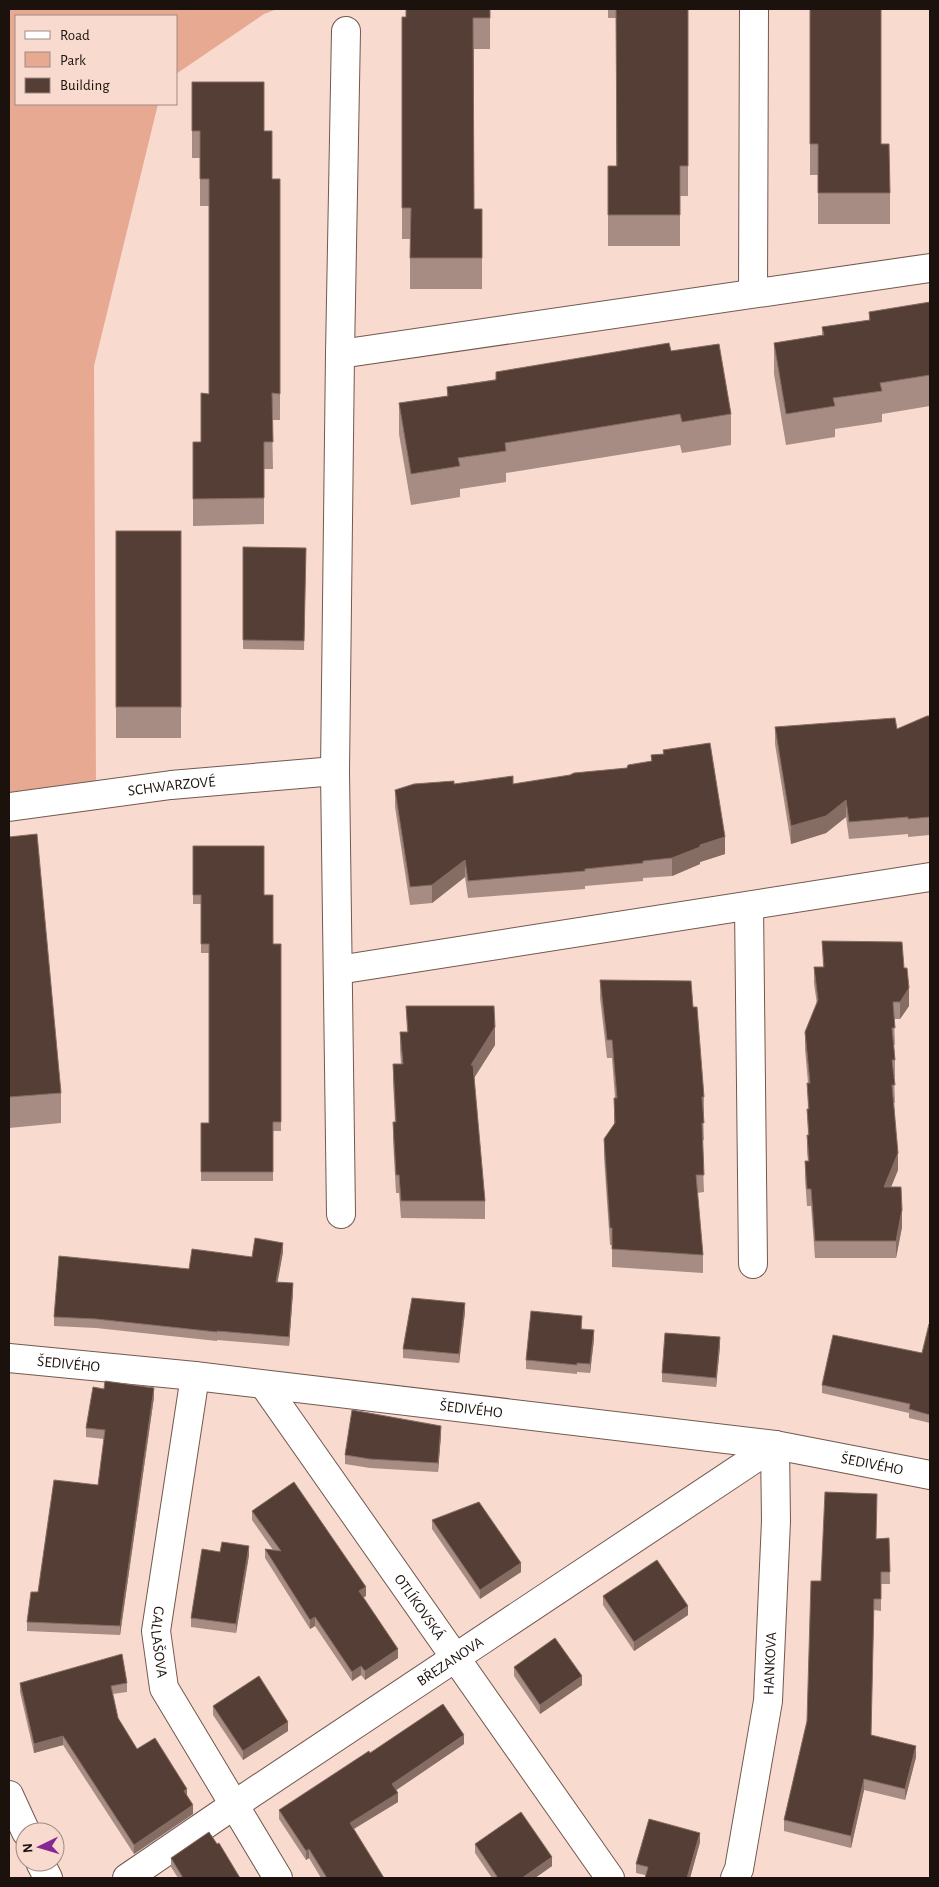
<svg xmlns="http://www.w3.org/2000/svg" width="939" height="1887" viewBox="0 0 939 1887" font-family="'Alegreya Sans',sans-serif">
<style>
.green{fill:#e7a991}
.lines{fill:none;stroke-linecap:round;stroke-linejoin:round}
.street-casing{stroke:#72594f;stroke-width:30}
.street{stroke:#fff;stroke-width:28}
.wall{fill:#a68c82}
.shaded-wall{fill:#866d63}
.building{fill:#553e35;stroke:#866d63}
.labels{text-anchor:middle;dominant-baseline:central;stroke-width:5;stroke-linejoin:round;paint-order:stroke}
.street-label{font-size:15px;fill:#1b110d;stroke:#f8dace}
</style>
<rect width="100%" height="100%" fill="#f8dace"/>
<polygon class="green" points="9,9 277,9 264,14 176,74 176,16 16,16 16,104 158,104 94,366 96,784 9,792"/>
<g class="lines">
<defs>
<g id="street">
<polyline points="753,293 754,9"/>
<polyline points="340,354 930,268"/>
<path id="s1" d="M9,807L171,785L335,771"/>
<polyline points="749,906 753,1264"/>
<polyline points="338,970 930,877"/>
<polyline points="341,1214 335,771 340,354 346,31"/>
<path id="s2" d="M9,1358L195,1376L775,1445L930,1475"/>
<path id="s3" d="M195,1376L156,1631L164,1688L278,1878"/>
<path id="s4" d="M264,1385L610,1878"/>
<polyline points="9,1795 26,1832"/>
<polyline points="40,1862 48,1878"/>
<path id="s5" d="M127,1878L234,1805L775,1445"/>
<path id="s6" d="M735,1878L739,1869L768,1701L776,1521L775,1445"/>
</g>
</defs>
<use href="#street" class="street-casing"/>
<use href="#street" class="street"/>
</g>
<g class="wall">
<polygon points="406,9 490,9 490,49 474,49 474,209 482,209 482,289 410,289 410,239 402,239 402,17 406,17"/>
<polygon points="608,9 688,9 688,196 680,196 680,246 608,246 608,166 616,166 616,18 608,18"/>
<polygon points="810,9 881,144 890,193 890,224 818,224 818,175 810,175"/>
<polygon points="192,82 264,131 272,179 280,394 280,420 272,420 273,469 264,469 264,524 193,526 193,442 201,442 209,394 209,206 200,206 200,158 192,158"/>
<polygon points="930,302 930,406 882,414 882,422 835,429 835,437 786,445 774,374 774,343 822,335 822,327 869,320 869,312"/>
<polygon points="671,351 731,414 731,445 682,453 680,445 506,473 506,482 460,489 460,497 411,505 399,434 399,403 447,396 447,387"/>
<rect x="116" y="531" width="65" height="207"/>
<polygon points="243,547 306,548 304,650 243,649"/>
<polygon points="930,716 930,835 908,837 908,834 849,839 846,817 826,833 791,844 775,744 775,727 897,729"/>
<polygon points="663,750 725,854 700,862 700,864 672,876 643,878 643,881 585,886 585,889 468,898 465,877 432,903 410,905 395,807 395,790 454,784 513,784 627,768 651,761 651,755 663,754"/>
<polygon points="9,837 61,1093 61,1123 9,1128"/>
<polygon points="193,846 264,895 273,944 281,944 281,1131 273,1131 273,1181 201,1181 201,1123 209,1123 209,953 201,953 201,904 193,904"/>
<polygon points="822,941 904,968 909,1006 900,1019 894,1019 895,1045 894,1045 895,1060 895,1077 894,1077 895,1103 894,1103 898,1170 891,1187 902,1227 896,1258 815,1258 811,1206 807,1206 805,1179 805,1161 808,1161 807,1153 807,1135 808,1135 807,1109 808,1109 807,1083 808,1083 805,1049 805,1032 817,1004 814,984 814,967 823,967"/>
<polygon points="600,980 693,1007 704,1097 704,1115 703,1115 704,1140 702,1141 704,1192 697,1193 703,1255 703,1273 612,1267 612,1245 610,1245 604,1157 604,1139 614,1124 614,1098 615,1098 612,1058 607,1058 600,998"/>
<polygon points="406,1006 495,1045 474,1077 485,1201 485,1219 401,1218 399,1193 396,1193 393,1140 393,1122 395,1122 393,1081 393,1064 401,1064 400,1049 400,1032 407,1032"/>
<polygon points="283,1252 277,1282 293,1292 289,1346 217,1340 217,1341 96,1328 54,1326 54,1317 189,1269"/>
<polygon points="465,1312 459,1363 403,1358 403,1349"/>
<polygon points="582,1325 582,1329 594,1339 590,1373 577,1372 577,1374 526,1369 526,1360"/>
<polygon points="930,1325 930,1423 909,1418 909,1413 822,1393 822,1385 922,1353"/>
<polygon points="720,1346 716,1387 662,1382 662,1373"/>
<polygon points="154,1397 120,1635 27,1631 27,1622 98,1485 104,1439 86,1437 86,1428"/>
<polygon points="441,1435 438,1472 370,1468 345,1464 345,1455"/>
<polygon points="252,1511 366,1596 363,1597 398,1658 365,1680 361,1675 352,1681 315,1626 310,1629 265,1558 265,1549 273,1550 252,1520"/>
<polygon points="432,1520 521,1572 480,1599 432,1529"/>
<polygon points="889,1538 890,1584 881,1584 881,1611 874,1610 871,1735 916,1757 905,1800 864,1790 851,1848 784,1831 784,1820 807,1721 821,1581 876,1539"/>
<polygon points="220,1552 249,1555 236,1633 191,1627 191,1618"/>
<polygon points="603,1596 688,1615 634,1651 603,1605"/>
<polygon points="514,1667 582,1685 540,1714 514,1676"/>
<polygon points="20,1683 127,1683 127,1692 113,1694 118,1718 137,1749 187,1797 193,1814 134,1854 63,1745 34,1753 20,1692"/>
<polygon points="213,1706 288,1731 243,1760 213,1715"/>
<polygon points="464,1744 396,1790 398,1802 354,1829 384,1878 321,1878 309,1858 306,1860 279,1819 279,1810"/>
<polygon points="700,1842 690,1878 645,1878 645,1875 636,1873 636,1864"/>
<polygon points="217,1844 240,1878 178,1878 171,1867 171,1858"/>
<polygon points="475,1844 552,1866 535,1878 492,1878 475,1853"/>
</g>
<g class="shaded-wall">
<polygon points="846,800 846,817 826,833 791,844 791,826"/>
<polygon points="725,837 725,854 700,862 700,864 672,876 672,858 700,845"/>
<polygon points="465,860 465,877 432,903 432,885"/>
<polygon points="909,988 909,1006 900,1019 900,1002"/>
<polygon points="495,1027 495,1045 471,1083 471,1065"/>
<polygon points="898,1153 898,1170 884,1204 884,1187"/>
<polygon points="902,1210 902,1227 896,1258 896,1241"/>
<polygon points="283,1243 283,1252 276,1291 276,1282"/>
<polygon points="293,1283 293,1292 289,1346 289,1337"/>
<polygon points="465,1303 465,1312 459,1363 459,1354"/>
<polygon points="594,1330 594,1339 590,1373 590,1364"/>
<polygon points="720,1337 720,1346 716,1387 716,1378"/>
<polygon points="154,1388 154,1397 120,1635 120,1626"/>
<polygon points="441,1426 441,1435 438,1472 438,1463"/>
<polygon points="249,1546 249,1555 236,1633 236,1624"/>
<polygon points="521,1563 521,1572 480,1599 480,1590"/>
<polygon points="366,1587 366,1596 359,1600 359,1591"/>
<polygon points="688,1606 688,1615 634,1651 634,1642"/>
<polygon points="315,1617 315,1626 310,1629 310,1620"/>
<polygon points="398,1649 398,1658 365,1680 365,1671"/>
<polygon points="361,1666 361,1675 352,1681 352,1672"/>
<polygon points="582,1676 582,1685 540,1714 540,1705"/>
<polygon points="288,1722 288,1731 243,1760 243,1751"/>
<polygon points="464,1735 464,1744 392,1793 392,1784"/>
<polygon points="63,1736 63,1745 34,1753 34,1744"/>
<polygon points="916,1746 916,1757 905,1800 905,1789"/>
<polygon points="864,1779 864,1790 851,1848 851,1836"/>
<polygon points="187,1789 187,1798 184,1791"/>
<polygon points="398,1793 398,1802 350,1831 350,1823"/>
<polygon points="193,1805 193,1814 134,1854 134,1845"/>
<polygon points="700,1833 700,1842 690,1878 687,1878"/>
<polygon points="309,1849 309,1858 306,1860 306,1851"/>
<polygon points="552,1857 552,1866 535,1878 522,1878"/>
</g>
<g class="building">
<polygon points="406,9 490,9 490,18 473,18 474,209 482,209 482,258 410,258 411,208 402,208 402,17 406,17"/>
<polygon points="616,9 688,9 688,166 680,166 680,215 608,215 608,166 617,166"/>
<polygon points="810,9 881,9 881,144 889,144 890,193 818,193 818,144 810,144"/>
<polygon points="192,82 264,82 264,131 272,131 272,179 280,179 280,394 272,393 273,442 264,442 264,498 193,499 193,442 201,442 201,393 209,394 209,179 200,179 200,131 192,131"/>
<polygon points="930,302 930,375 880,383 882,391 833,398 835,406 786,414 774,343 824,335 822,327 870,320 869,312"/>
<polygon points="669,343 671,351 719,344 731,414 682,422 680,414 505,443 506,451 458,458 460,466 411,474 399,403 448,396 447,387 496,380 496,372"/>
<rect x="116" y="531" width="65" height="176"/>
<polygon points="243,547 306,548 304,641 243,640"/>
<polygon points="927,716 930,716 930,817 908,819 908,817 849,822 846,800 826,816 791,826 775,727 895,718 897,729"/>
<polygon points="710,743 725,837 700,845 700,847 672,858 643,861 643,863 585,869 585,871 468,881 465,860 432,885 410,887 395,790 414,784 454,781 454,784 513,776 513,784 570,775 574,773 627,768 628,765 652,761 651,755 664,754 663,750"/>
<polygon points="37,834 61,1093 9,1097 9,837"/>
<polygon points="193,846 264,846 264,895 273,895 273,944 281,944 281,1122 273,1122 273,1172 201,1172 201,1123 209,1123 209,944 201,944 201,895 193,895"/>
<polygon points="822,941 902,942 904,968 907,968 909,988 900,1002 893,1002 895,1028 892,1028 895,1060 892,1060 895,1085 892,1085 898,1153 884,1187 901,1187 902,1210 896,1241 815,1241 811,1189 807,1189 805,1161 809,1161 807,1135 809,1135 807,1109 809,1109 807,1083 810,1083 805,1032 818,1000 814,967 824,967"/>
<polygon points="600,980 691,981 693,1007 697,1007 704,1097 702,1097 704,1123 702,1123 704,1175 696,1175 703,1255 612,1249 612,1228 610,1228 604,1139 615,1123 614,1098 617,1098 612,1040 607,1040"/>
<polygon points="406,1006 494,1006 495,1027 471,1065 473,1065 485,1201 401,1201 399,1175 396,1175 393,1122 396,1122 393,1064 403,1064 400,1032 408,1032"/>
<polygon points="255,1238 283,1243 276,1282 293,1283 289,1337 217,1331 217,1332 96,1319 54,1317 59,1256 189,1269 192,1249 252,1257"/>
<polygon points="412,1298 465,1303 459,1354 403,1349"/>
<polygon points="531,1311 582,1316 581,1329 594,1330 590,1364 577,1363 577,1365 526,1360"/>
<polygon points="929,1324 930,1325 930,1415 909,1409 910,1404 822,1385 833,1335 922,1353"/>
<polygon points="665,1333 720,1337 716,1378 662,1373"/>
<polygon points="105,1381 154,1388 120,1626 27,1622 31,1592 38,1592 54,1480 98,1485 105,1430 86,1428 93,1387 104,1389"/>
<polygon points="352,1410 441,1426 438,1463 370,1459 345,1455"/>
<polygon points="294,1482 366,1587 359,1591 398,1649 365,1671 361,1666 352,1672 315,1617 310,1620 265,1549 281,1551 252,1511"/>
<polygon points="825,1492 877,1494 876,1539 889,1538 890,1572 881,1572 881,1599 874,1599 871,1735 916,1746 905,1789 864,1779 851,1836 784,1820 807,1721 811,1581 821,1581"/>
<polygon points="479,1502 521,1563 480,1590 432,1520"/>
<polygon points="222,1542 249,1546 236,1624 191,1618 202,1549 220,1552"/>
<polygon points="657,1560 688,1606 634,1642 603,1596"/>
<polygon points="555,1638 582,1676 540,1705 514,1667"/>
<polygon points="122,1654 127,1683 111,1686 118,1718 137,1749 155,1738 187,1789 184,1791 193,1805 134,1845 63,1736 34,1744 20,1683"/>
<polygon points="259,1676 288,1722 243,1751 213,1706"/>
<polygon points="443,1704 464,1735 392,1784 398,1793 350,1823 384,1878 327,1878 309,1849 306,1851 279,1810 369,1751 370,1753"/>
<polygon points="521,1812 552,1857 522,1878 498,1878 475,1844"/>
<polygon points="649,1819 700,1833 687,1878 645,1878 648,1867 636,1864"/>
<polygon points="209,1832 217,1844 219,1843 240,1878 183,1878 171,1858"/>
</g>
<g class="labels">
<g class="street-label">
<text stroke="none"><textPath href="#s1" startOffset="164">SCHWARZOVÉ</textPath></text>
<text stroke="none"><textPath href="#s2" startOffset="60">ŠEDIVÉHO</textPath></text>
<text stroke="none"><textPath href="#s2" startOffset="465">ŠEDIVÉHO</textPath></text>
<text stroke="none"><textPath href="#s2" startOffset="870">ŠEDIVÉHO</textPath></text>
<text stroke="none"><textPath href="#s4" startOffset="271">OTLÍKOVSKÁ</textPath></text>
<text stroke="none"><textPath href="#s3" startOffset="269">GALLAŠOVA</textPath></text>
<text stroke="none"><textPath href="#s5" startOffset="389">BŘEZANOVA</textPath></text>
<text stroke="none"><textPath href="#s6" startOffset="218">HANKOVA</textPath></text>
</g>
</g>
<rect width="939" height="1887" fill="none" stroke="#1b110d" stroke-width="20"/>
<rect x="15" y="15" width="162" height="90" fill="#f8dace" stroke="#a08a81"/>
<rect x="25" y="31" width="25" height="8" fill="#ffffff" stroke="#a08a81"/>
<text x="60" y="40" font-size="15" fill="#1b110d">Road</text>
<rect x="25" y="52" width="25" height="15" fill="#e7a991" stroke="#a08a81"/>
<text x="60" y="65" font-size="15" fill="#1b110d">Park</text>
<rect x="25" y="78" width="25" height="15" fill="#553e35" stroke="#a08a81"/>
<text x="60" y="90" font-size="15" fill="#1b110d">Building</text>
<g transform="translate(40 1847) rotate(265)"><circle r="24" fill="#f8dace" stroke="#a08a81"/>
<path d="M0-4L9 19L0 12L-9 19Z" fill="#872892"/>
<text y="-8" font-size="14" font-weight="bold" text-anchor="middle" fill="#1b110d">N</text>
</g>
</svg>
